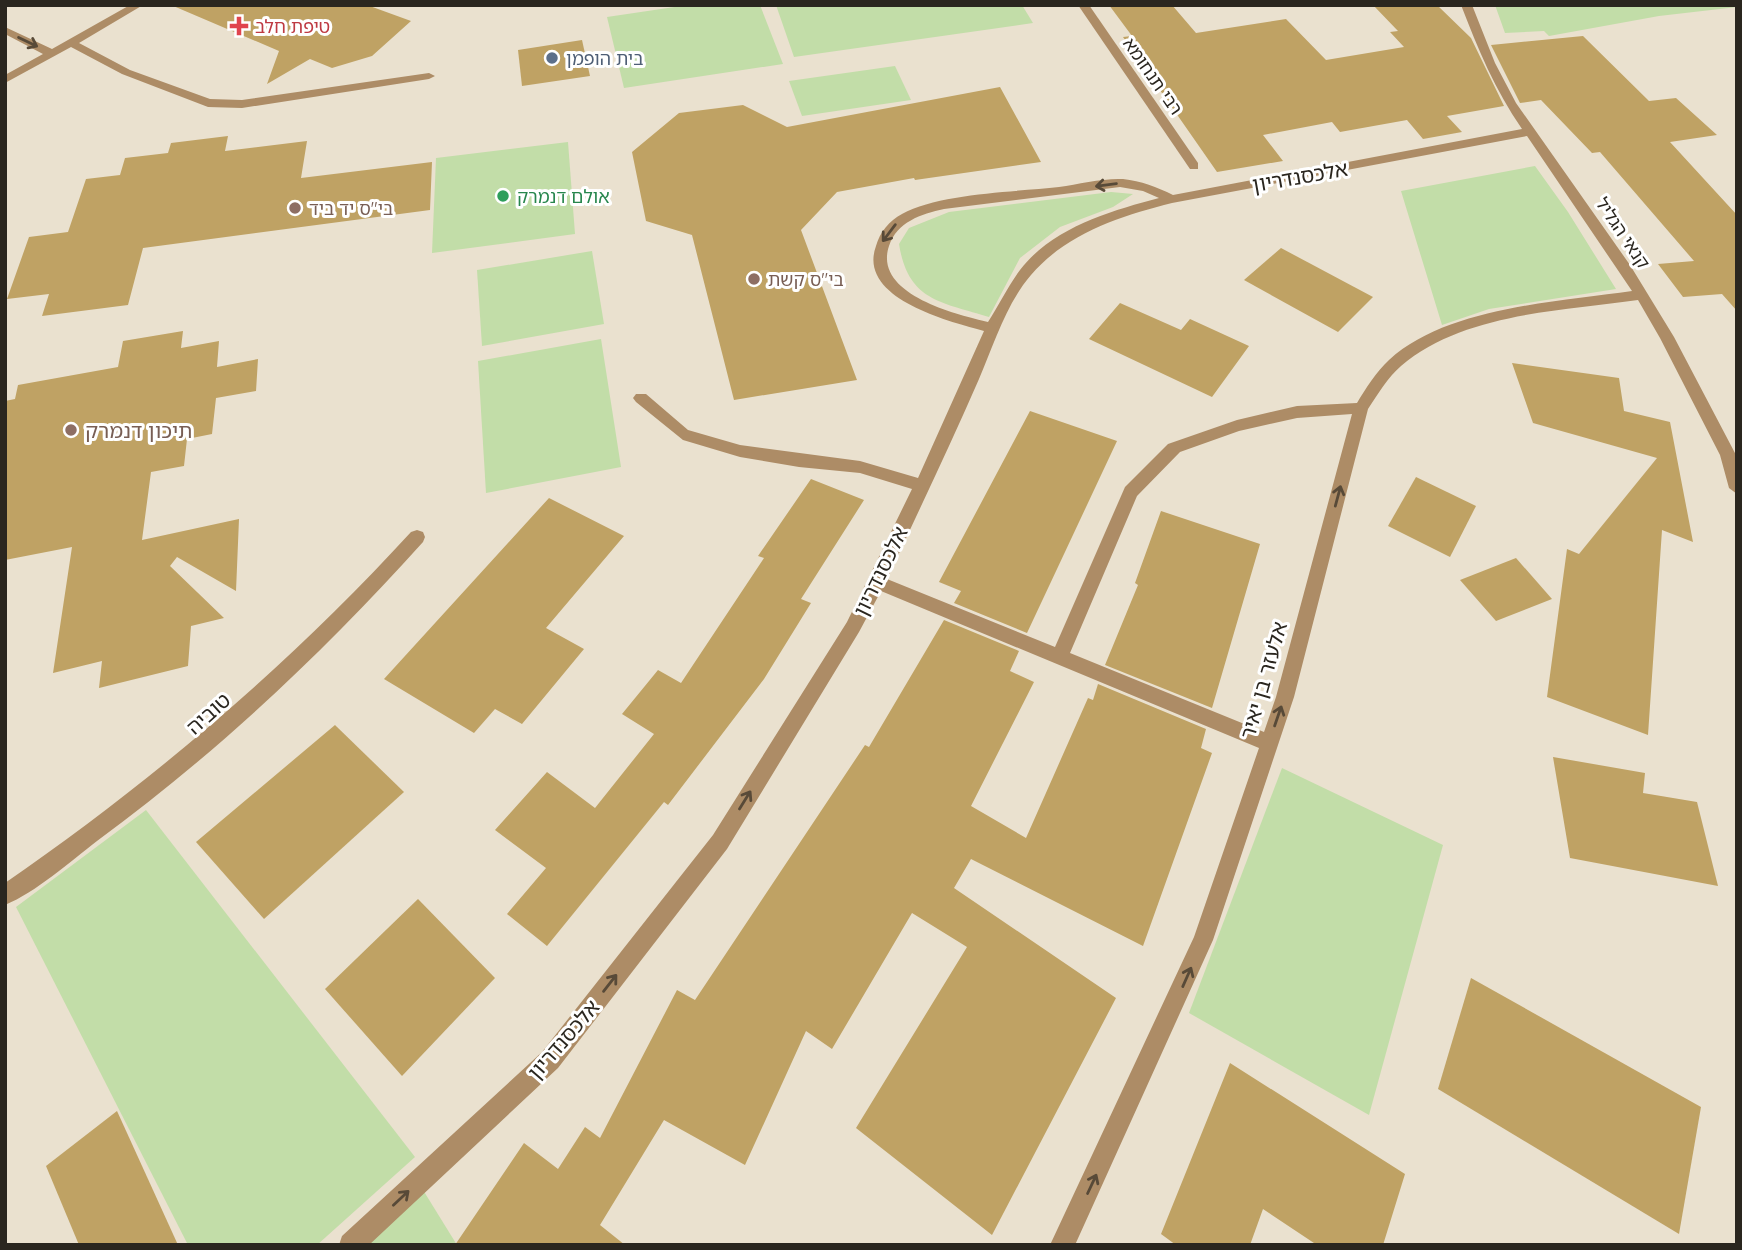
<svg xmlns="http://www.w3.org/2000/svg" width="1742" height="1250" viewBox="0 0 1742 1250" font-family="Quicksand,'Noto Sans Hebrew',sans-serif">
<style>
.green{fill:#c2dda8}
.building{fill:#bfa264}
.lines{fill:none;stroke-linecap:round;stroke-linejoin:round}
.minor{fill:#ad8c66;fill-rule:evenodd}
.oneway{stroke:#584a38}
.health-dot{fill:#e0444e;stroke:#fff;stroke-width:2.5}
.service-dot{fill:#5c6f8a;stroke:#fff;stroke-width:2.5}
.leisure-dot{fill:#2e9e5b;stroke:#fff;stroke-width:2.5}
.education-dot{fill:#8d6e63;stroke:#fff;stroke-width:2.5}
.labels{text-anchor:middle;dominant-baseline:central;stroke-width:6;stroke-linejoin:round;paint-order:stroke}
.far-health-label{font-size:18px;fill:#be3a42;stroke:#fff;text-anchor:start}
.far-service-label{font-size:18px;fill:#4e5e75;stroke:#fff;text-anchor:start}
.far-street-label{font-size:18px;fill:#2a261f;stroke:#fff}
.far-leisure-label{font-size:18px;fill:#27864d;stroke:#fff;text-anchor:start}
.far-education-label{font-size:18px;fill:#785e54;stroke:#fff;text-anchor:start}
.street-label{font-size:21px;fill:#2a261f;stroke:#fff}
.education-label{font-size:21px;fill:#785e54;stroke:#fff;text-anchor:start}
</style>
<rect width="100%" height="100%" fill="#eae1cf"/>
<g class="green">
<polygon points="688,5 760,5 783,64 624,88 607,17"/>
<polygon points="776,5 1022,5 1033,23 794,57"/>
<polygon points="1495,5 1737,5 1737,7 1659,16 1549,36 1544,31 1505,33"/>
<polygon points="895,66 911,100 802,116 789,81"/>
<polygon points="568,142 575,234 432,253 436,158"/>
<polygon points="1535,166 1568,212 1616,289 1489,309 1442,325 1401,191"/>
<path d="M1111,192L1133,194L1113,207L1060,227L1020,258L989,317C941,302 908,301 899,244L909,228L949,212Z"/>
<polygon points="592,251 604,324 482,346 477,270"/>
<polygon points="601,339 621,467 486,493 478,361"/>
<polygon points="1282,768 1443,845 1369,1115 1189,1013"/>
<polygon points="146,810 415,1157 317,1245 188,1245 16,907"/>
<polygon points="423,1190 457,1245 363,1245"/>
</g>
<g class="building">
<polygon points="171,5 367,5 411,21 372,56 332,68 310,59 267,84 279,51"/>
<polygon points="1109,5 1172,5 1196,33 1286,19 1326,60 1404,47 1390,32 1398,31 1373,5 1437,5 1471,38 1504,106 1447,116 1462,132 1423,139 1407,120 1340,132 1332,122 1263,135 1283,161 1217,172 1123,37 1132,36"/>
<polygon points="1583,36 1649,101 1676,98 1717,135 1670,142 1737,215 1737,311 1722,294 1683,297 1658,264 1694,261 1600,152 1592,153 1541,100 1520,103 1491,45"/>
<polygon points="582,40 590,76 522,86 518,50"/>
<polygon points="1000,87 1041,162 915,180 914,178 837,192 801,230 857,380 734,400 692,235 646,221 632,152 679,113 743,105 787,127"/>
<polygon points="228,136 225,151 307,141 301,178 432,162 430,210 143,248 128,305 42,316 49,294 7,299 29,237 68,232 86,179 120,175 125,158 168,153 171,143"/>
<polygon points="1281,248 1373,297 1338,332 1244,280"/>
<polygon points="1120,303 1181,330 1190,319 1249,346 1212,397 1089,339"/>
<polygon points="183,331 181,348 219,341 217,367 258,359 256,391 216,398 212,434 187,439 184,466 151,472 142,540 239,519 236,591 177,557 170,566 224,618 191,626 188,666 99,688 102,661 53,673 72,547 5,560 5,401 15,399 18,385 118,367 123,341"/>
<polygon points="1512,363 1619,378 1624,411 1670,422 1693,542 1662,530 1648,735 1547,697 1567,549 1579,554 1657,458 1533,423"/>
<polygon points="1030,411 1117,441 1027,633 954,603 961,591 939,582"/>
<polygon points="1416,477 1476,506 1450,557 1388,526"/>
<polygon points="811,479 864,500 801,599 811,603 764,679 668,805 664,802 547,946 507,914 546,868 495,830 547,772 595,808 654,734 622,714 658,670 681,683 764,558 758,556"/>
<polygon points="549,498 624,536 546,628 584,649 522,724 495,709 474,733 384,679"/>
<polygon points="1161,511 1260,544 1212,708 1105,665 1138,585 1135,583"/>
<polygon points="1516,558 1552,599 1496,621 1460,580"/>
<polygon points="944,620 1019,651 1010,671 1034,682 971,806 1026,838 1088,698 1093,700 1098,684 1206,729 1201,748 1212,753 1143,946 971,859 954,888 1116,998 992,1235 856,1128 967,947 912,913 832,1049 806,1031 745,1165 664,1120 600,1225 625,1245 455,1245 524,1143 558,1169 585,1127 600,1138 677,990 695,1000 865,745 869,747"/>
<polygon points="335,725 404,792 264,919 196,842"/>
<polygon points="1553,757 1645,773 1643,793 1697,802 1718,886 1570,858"/>
<polygon points="418,899 495,978 402,1076 325,989"/>
<polygon points="1471,978 1701,1107 1679,1234 1438,1089"/>
<polygon points="1230,1063 1405,1174 1383,1245 1317,1245 1263,1209 1250,1245 1176,1245 1161,1234"/>
<polygon points="117,1111 178,1245 79,1245 46,1166"/>
</g>
<g class="lines">
<g class="minor">
<polygon points="130,5 143,5 79,43 130,70 210,99 242,100 429,73 435,76 429,79 242,108 208,107 122,74 71,47 5,83 5,75 43,54 5,34 5,27 52,49"/>
<polygon points="1078,5 1089,5 1198,163 1198,169 1190,169"/>
<path d="M1461,5H1472L1495,63L1516,103L1630,265L1674,337L1736,455L1737,494L1729,488L1720,455L1660,338L1638,300C1561,311 1463,313 1401,366C1388,377 1378,394 1368,409L1294,697L1213,940L1075,1245H1050L1194,937L1259,748L881,591L859,632L727,849L558,1068L369,1245H339L342,1236L542,1052L713,835L847,622L912,489L860,473L799,467L740,457L683,440L636,402L633,398L636,394H646L688,430L740,445L860,461L918,478L984,331C947,321 857,298 876,246C880,232 889,221 902,214C940,193 1015,192 1059,187C1079,184 1103,178 1123,179C1141,181 1157,187 1173,195L1522,129C1495,90 1478,49 1461,5ZM1527,136L1632,291C1557,302 1447,307 1389,360C1376,372 1366,388 1357,403L1297,406L1237,420L1168,444L1125,487L1055,647L887,579C918,512 950,446 979,379C994,344 1006,304 1031,275C1067,233 1121,216 1172,203ZM1120,187L1143,191L1159,198C1110,211 1052,228 1020,270C1008,286 999,305 988,322C955,314 873,294 889,246C897,222 921,214 944,209ZM1352,414L1276,697L1264,732L1070,653L1137,496L1180,452L1239,431L1297,418Z"/>
<path d="M417,530L423,532L425,537L423,542C324,652 217,753 97,841C70,862 36,892 5,905V883C154,780 289,665 411,532Z"/>
</g>
</g>
<defs><path id="oneway-shaft" d="M-6 0H5M1.5-3L5.5 0L1.5 3" fill="none" stroke-width="1.6" stroke-linecap="round" stroke-linejoin="round" transform="scale(1.75)"/></defs>
<g class="oneway">
<use href="#oneway-shaft" transform="translate(28 42) rotate(26)"/>
<use href="#oneway-shaft" transform="translate(1106 185) rotate(173)"/>
<use href="#oneway-shaft" transform="translate(889 233) rotate(127)"/>
<use href="#oneway-shaft" transform="translate(1338 496) rotate(-75)"/>
<use href="#oneway-shaft" transform="translate(1278 716) rotate(-71)"/>
<use href="#oneway-shaft" transform="translate(745 800) rotate(-58)"/>
<use href="#oneway-shaft" transform="translate(1187 977) rotate(-66)"/>
<use href="#oneway-shaft" transform="translate(610 983) rotate(-52)"/>
<use href="#oneway-shaft" transform="translate(1092 1184) rotate(-65)"/>
<use href="#oneway-shaft" transform="translate(401 1198) rotate(-43)"/>
</g>
<path class="health-dot" d="M235.5 15.5h7v7h7v7h-7v7h-7v-7h-7v-7h7z"/>
<circle class="service-dot" cx="552" cy="58" r="7"/>
<circle class="leisure-dot" cx="503" cy="196" r="7"/>
<g class="education-dot">
<circle cx="295" cy="208" r="7"/>
<circle cx="754" cy="279" r="7"/>
<circle cx="71" cy="430" r="7"/>
</g>
<g class="labels">
<g class="far-health-label">
<text x="255" y="26">טיפת חלב</text>
</g>
<g class="far-service-label">
<text x="566" y="58">בית הופמן</text>
</g>
<g class="far-street-label">
<text transform="translate(1153 76) rotate(55)">רבי תנחומא</text>
<text transform="translate(1623 233) rotate(56)">קנאי הגליל</text>
</g>
<g class="far-leisure-label">
<text x="517" y="196">אולם דנמרק</text>
</g>
<g class="far-education-label">
<text x="309" y="208">בי"ס יד ביד</text>
<text x="768" y="279">בי"ס קשת</text>
</g>
<g class="street-label">
<text transform="translate(1300 176) rotate(-10)">אלכסנדריון</text>
<text transform="translate(880 571) rotate(-64)">אלכסנדריון</text>
<text transform="translate(1263 680) rotate(-74)">אלעזר בן יאיר</text>
<text transform="translate(208 713) rotate(-42)">טוביה</text>
<text transform="translate(563 1039) rotate(-49)">אלכסנדריון</text>
</g>
<g class="education-label">
<text x="85" y="430">תיכון דנמרק</text>
</g>
</g>
<rect width="1742" height="1250" fill="none" stroke="#2a261f" stroke-width="14"/>
</svg>
